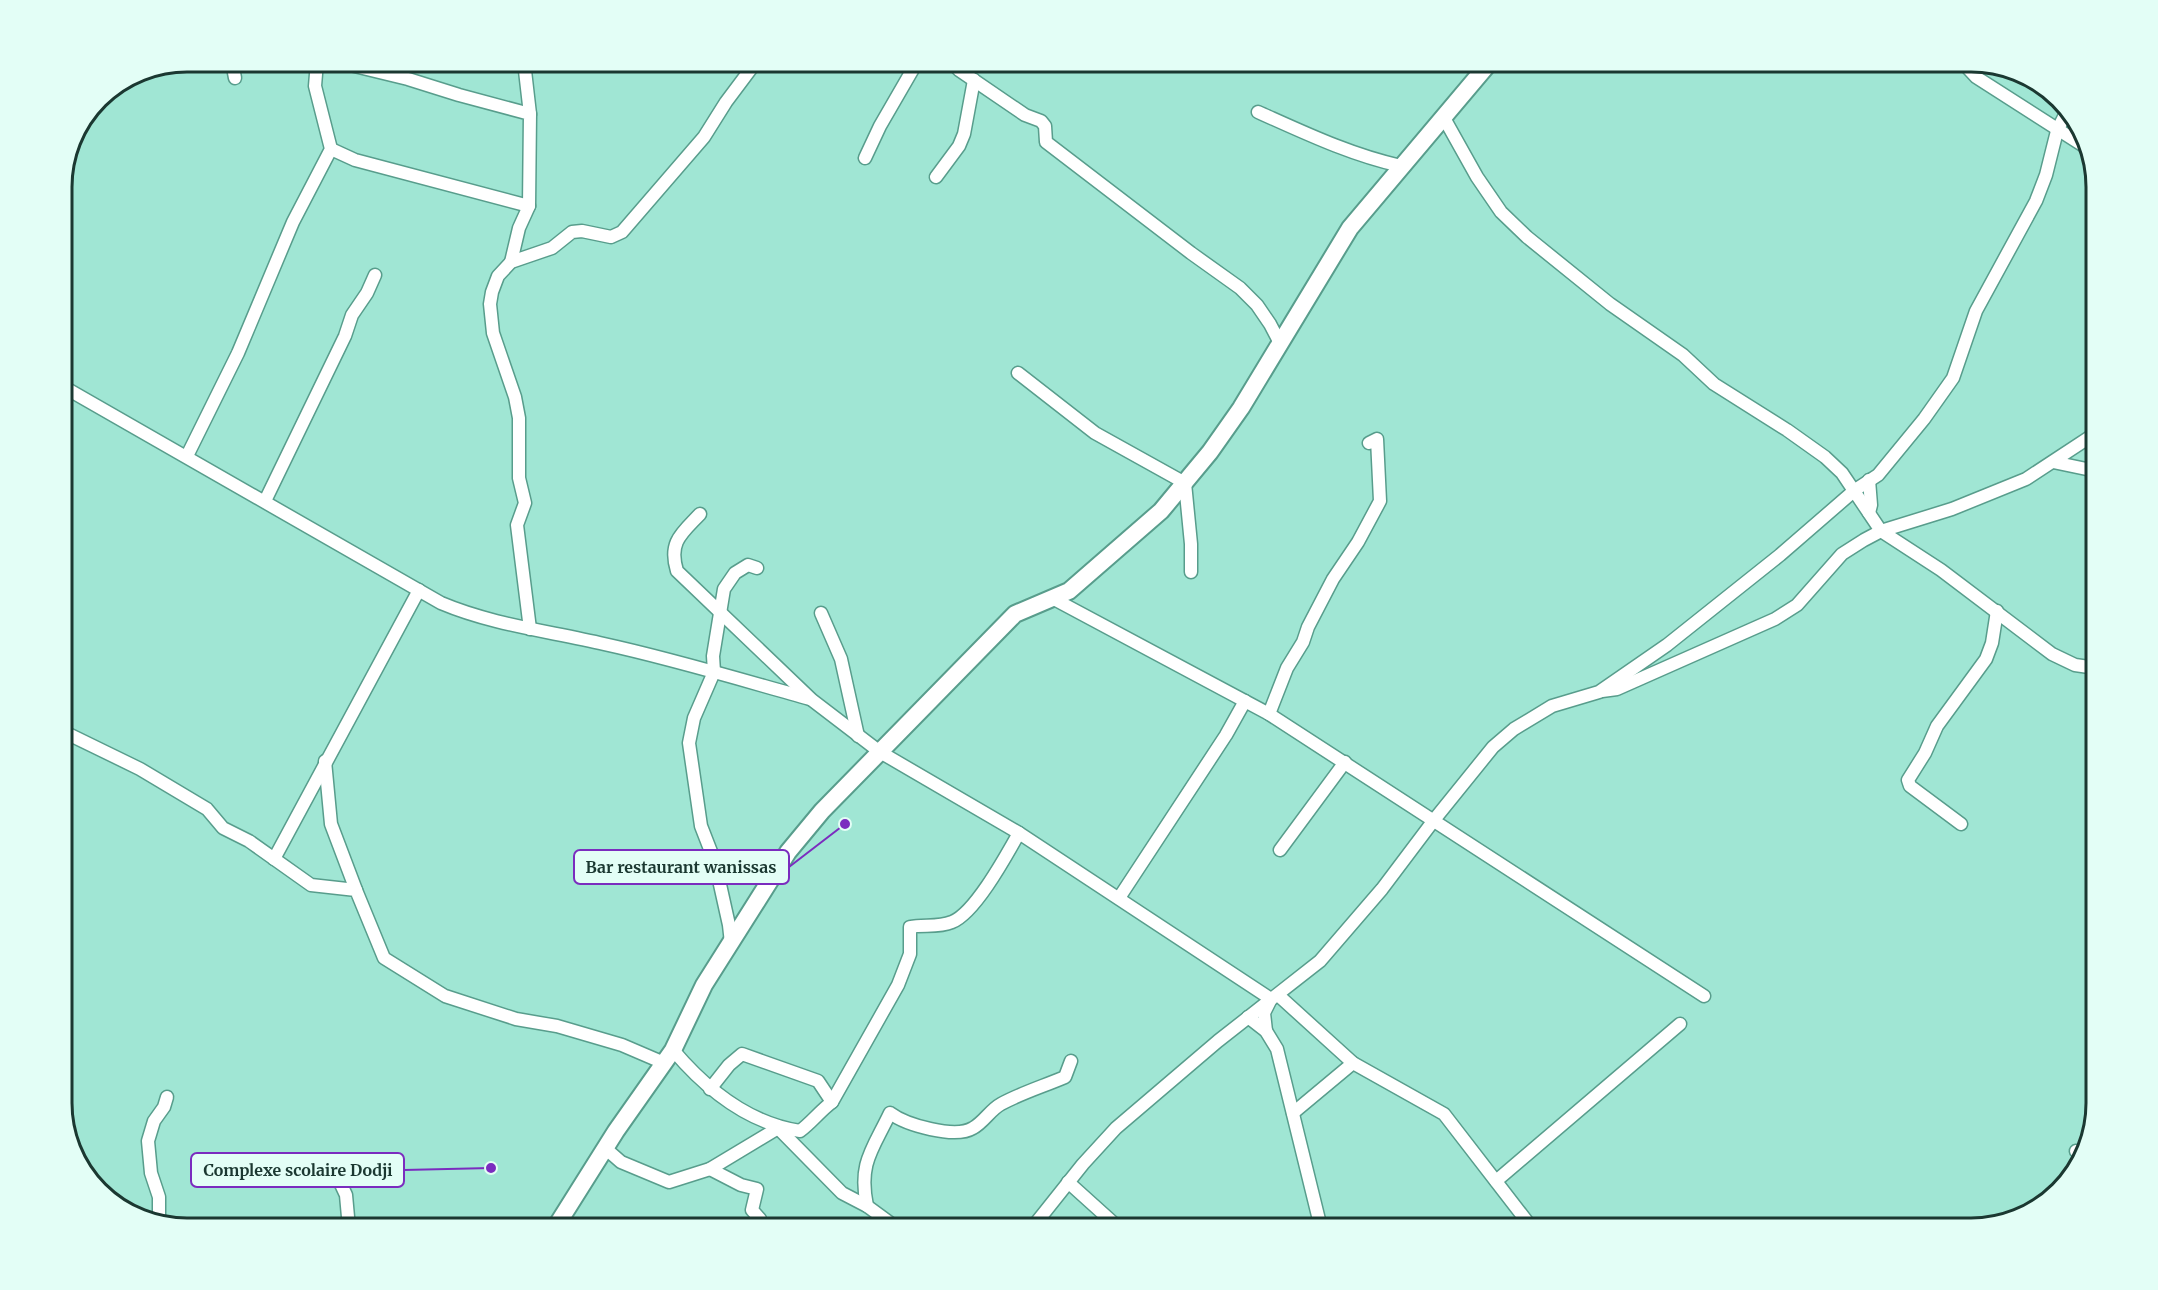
<svg xmlns="http://www.w3.org/2000/svg" width="2158" height="1290" viewBox="0 0 2158 1290" font-family="Merriweather,serif">
<style>
.lines{fill:none;stroke-linecap:round;stroke-linejoin:round}
.minor-casing{stroke:#589d8c;stroke-width:15}
.secondary-casing{stroke:#589d8c;stroke-width:20}
.minor{stroke:#fff;stroke-width:12}
.secondary{stroke:#fff;stroke-width:16}
.rim{fill:none;stroke:#1b3831;stroke-width:3}
.leader{fill:none;stroke:#7b2cbf;stroke-width:2}
.callout-dot{fill:#7b2cbf;stroke:#e3fef6;stroke-width:2}
.callout{fill:#e3fef6;stroke:#7b2cbf;stroke-width:2}
.callout-label{font-size:16px;text-anchor:middle;font-weight:bold;fill:#1b3831}
</style>
<rect width="100%" height="100%" fill="#a0e6d4"/>
<g class="lines">
<defs>
<g id="minor">
<polyline points="232,62 235,78"/>
<polyline points="338,62 408,79 459,95 530,114 529,206 519,228 511,262"/>
<polyline points="524,62 530,114"/>
<polyline points="951,62 959,70 1025,115 1041,121 1045,126 1046,142 1191,253 1240,288 1257,305 1270,324 1280,343"/>
<polyline points="1962,62 1976,77 2087,148"/>
<path d="M1258,112C1305,133 1351,155 1401,166"/>
<polyline points="1444,118 1477,177 1501,212 1527,237 1610,304 1683,355 1714,384 1787,430 1825,457 1842,473 1881,531 1941,570 2052,654 2075,665 2096,668"/>
<polyline points="331,149 355,160 529,206"/>
<polyline points="865,158 880,126 917,62"/>
<polyline points="936,177 959,146 964,134 974,80"/>
<polyline points="1018,373 1095,433 1185,483 1191,544 1191,572"/>
<path d="M62,386L441,603C493,625 549,631 604,644C673,659 742,680 810,699"/>
<polyline points="187,456 238,353 293,222 331,149 315,86 317,62"/>
<polyline points="2053,462 2096,471"/>
<polyline points="265,501 345,336 352,315 367,293 375,275"/>
<polyline points="1869,513 1871,505 1869,480"/>
<path d="M700,514C682,533 668,542 677,571L812,700L880,752L1019,833L1271,999L1264,1013L1266,1031"/>
<polyline points="1052,598 1269,714 1704,996"/>
<polyline points="821,613 841,659 858,736"/>
<polyline points="530,629 517,525 525,503 519,478 519,418 515,397 493,333 490,304 492,292 498,276 511,262 552,248 572,232 582,231 611,237 622,232 704,137 726,102 756,62"/>
<polyline points="1602,691 1617,689 1775,619 1797,605 1842,554 1864,540 1881,531 1952,509 2026,479 2096,433"/>
<polyline points="1269,714 1287,668 1303,642 1308,627 1333,579 1358,542 1380,501 1377,439 1369,443"/>
<polyline points="62,731 140,769 207,809 223,828 249,841 311,885 356,890 384,958 445,996 516,1019 557,1026 622,1045 664,1063"/>
<polyline points="325,761 331,824 356,890"/>
<polyline points="1961,824 1910,786 1908,780 1925,753 1937,726 1986,659 1992,643 1997,611"/>
<polyline points="1280,850 1345,762"/>
<polyline points="274,859 419,590"/>
<polyline points="1119,898 1226,735 1245,701"/>
<polyline points="731,943 729,925 715,862 701,826 689,743 694,718 714,672 713,656 724,589 735,573 748,565 757,568"/>
<polyline points="1278,995 1353,1063 1444,1114 1532,1228"/>
<polyline points="1248,1017 1266,1031 1277,1049 1321,1228"/>
<path d="M673,1050C706,1089 747,1123 800,1131C812,1122 820,1111 832,1102L898,985L910,954V927C923,924 938,928 952,922C975,913 1006,856 1019,833"/>
<polyline points="710,1089 729,1065 742,1054 818,1081 832,1102"/>
<polyline points="1293,1113 1353,1063"/>
<polyline points="778,1128 842,1193 867,1206 897,1228"/>
<polyline points="605,1148 621,1162 669,1182 710,1169 778,1128"/>
<polyline points="2076,1151 2082,1156"/>
<polyline points="710,1169 741,1185 757,1189 752,1210 760,1219"/>
<polyline points="339,1180 346,1195 349,1228"/>
<polyline points="1496,1181 1680,1024"/>
<polyline points="1068,1182 1119,1228"/>
<path d="M867,1206C858,1163 873,1149 890,1113C906,1125 955,1139 973,1128C984,1122 990,1110 1001,1104C1021,1093 1044,1086 1065,1077L1071,1061"/>
<polyline points="159,1221 159,1197 151,1173 148,1141 154,1121 164,1107 167,1097"/>
<polyline points="1032,1228 1083,1164 1116,1128 1218,1041 1320,961 1382,889 1434,820 1493,747 1514,729 1552,706 1599,692 1667,645 1780,555 1855,490 1878,475 1924,419 1953,378 1976,311 2036,201 2046,175 2057,131 2067,111"/>
</g>
<polyline id="secondary" points="555,1228 616,1131 673,1050 704,985 788,852 822,811 1015,614 1069,591 1161,511 1210,452 1241,408 1350,228 1490,62"/>
</defs>
<use href="#minor" class="minor-casing"/>
<use href="#secondary" class="secondary-casing"/>
<use href="#minor" class="minor"/>
<use href="#secondary" class="secondary"/>
</g>
<path d="M0 0H2158V1290H0ZM187 72H1971A115 115 0 0 1 2086 187V1103A115 115 0 0 1 1971 1218H187A115 115 0 0 1 72 1103V187A115 115 0 0 1 187 72Z" fill="#e3fef6" fill-rule="evenodd"/>
<path class="rim" d="M187 72H1971A115 115 0 0 1 2086 187V1103A115 115 0 0 1 1971 1218H187A115 115 0 0 1 72 1103V187A115 115 0 0 1 187 72Z"/>
<path class="leader" d="M845 824L789 867M491 1168L404 1170"/>
<g class="callout-dot">
<circle cx="845" cy="824" r="6"/>
<circle cx="491" cy="1168" r="6"/>
</g>
<g class="callout">
<rect x="574" y="850" width="215" height="34" rx="6"/>
<rect x="191" y="1153" width="213" height="34" rx="6"/>
</g>
<g class="callout-label">
<text x="681" y="873">Bar restaurant wanissas</text>
<text x="298" y="1176">Complexe scolaire Dodji</text>
</g>
</svg>
